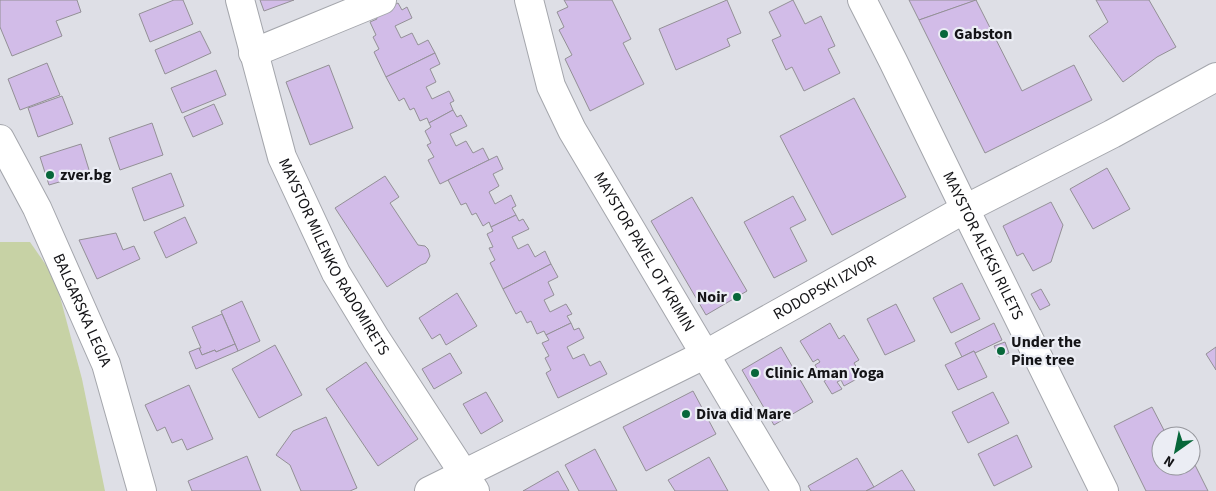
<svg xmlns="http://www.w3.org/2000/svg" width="1216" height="491" viewBox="0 0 1216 491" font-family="'Source Sans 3',sans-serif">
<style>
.green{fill:#c7d2a5}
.building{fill:#d2bce8;stroke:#939096}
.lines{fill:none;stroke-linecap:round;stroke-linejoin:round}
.minor-casing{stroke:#a4a6ac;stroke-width:30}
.minor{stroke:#fff;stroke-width:28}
.poi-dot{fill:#07673a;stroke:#ebedf4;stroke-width:2}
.labels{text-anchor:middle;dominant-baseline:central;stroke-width:4.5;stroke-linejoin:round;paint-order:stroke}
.poi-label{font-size:16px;font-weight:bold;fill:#141417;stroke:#ebedf4;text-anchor:start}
.street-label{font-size:16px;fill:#141417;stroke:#ebedf4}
</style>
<rect width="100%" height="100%" fill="#dedfe6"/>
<polygon class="green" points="0,242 30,242 55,278 82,379 105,491 0,491"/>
<g class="building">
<polygon points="0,0 77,0 81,12 56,21 62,36 12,56 0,27"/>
<polygon points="174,0 183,0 193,24 150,42 139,14"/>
<polygon points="260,0 294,0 264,11"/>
<polygon points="564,0 612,0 631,39 623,43 644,84 590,111 565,59 572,55 559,30 564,27 557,12 568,7"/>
<polygon points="727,0 741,33 727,39 730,46 676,70 659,29"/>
<polygon points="793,0 805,24 821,16 835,46 828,49 840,73 804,91 792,67 786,70 772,40 781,36 769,12"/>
<polygon points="909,0 977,0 919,20"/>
<polygon points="976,0 1022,91 1074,65 1092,100 985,153 919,20"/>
<polygon points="1096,0 1149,0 1176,47 1157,57 1123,82 1089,36 1108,22"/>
<polygon points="398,3 402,10 407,7 412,18 395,26 401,38 412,33 418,45 428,40 435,53 386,77 374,52 379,49 373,37 376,35 370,22 377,19 375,14"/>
<polygon points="200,31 211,53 165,74 155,50"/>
<polygon points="435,53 440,64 430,69 436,82 426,87 432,99 449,91 454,101 450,103 453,110 429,123 427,118 420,121 414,108 410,110 404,98 399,101 386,77"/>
<polygon points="47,63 60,95 20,110 8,79"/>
<polygon points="329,65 353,128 310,145 286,82"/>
<polygon points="216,70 226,95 182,113 171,88"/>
<polygon points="62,96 73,124 38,137 28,108"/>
<polygon points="854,98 906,197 832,235 780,136"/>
<polygon points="214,104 223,124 193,137 184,117"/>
<polygon points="453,110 457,117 461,115 467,126 450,134 456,146 466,141 473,153 483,148 489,160 440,184 428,160 434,157 427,145 431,143 425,131 431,127 429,123"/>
<polygon points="152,123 163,155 120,170 109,138"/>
<polygon points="81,144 90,173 49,185 40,157"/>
<polygon points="497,156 503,169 493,174 499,186 489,192 495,204 511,195 516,206 512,208 516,215 491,227 489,222 483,226 476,213 472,215 466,203 461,205 448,180"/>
<polygon points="1107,168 1130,209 1093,229 1070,189"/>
<polygon points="171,173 184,206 144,221 132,188"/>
<polygon points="385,176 399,197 390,203 418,245 425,246 428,249 430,256 426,263 421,265 387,287 335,208"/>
<polygon points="793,196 806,220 790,228 807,261 774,278 744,222"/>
<polygon points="692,197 747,291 706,315 651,221"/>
<polygon points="1051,202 1063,225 1051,262 1033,271 1023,253 1017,256 1003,226"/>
<polygon points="516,215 519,221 523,219 529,229 512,237 518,249 528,244 535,257 545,251 551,264 503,289 490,263 495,260 489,248 493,247 487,234 493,231 491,227"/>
<polygon points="185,217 197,243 166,258 154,232"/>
<polygon points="116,233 123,250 134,246 140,259 97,279 79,240"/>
<polygon points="551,264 558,277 548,282 554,295 544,300 550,312 566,304 572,314 567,316 571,323 546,335 544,331 537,334 531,321 527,323 521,311 516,314 503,289"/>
<polygon points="962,283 980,319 951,333 933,298"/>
<polygon points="1041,289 1050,305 1040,310 1031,294"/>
<polygon points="457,293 477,326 446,345 440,334 432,339 419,318"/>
<polygon points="242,301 260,341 238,351 221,311"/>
<polygon points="896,304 915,341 885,355 867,319"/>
<polygon points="222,314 235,344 216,352 215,350 202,355 199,348 201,348 192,327"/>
<polygon points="571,323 574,330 579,328 584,338 567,347 573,359 584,354 590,366 600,361 607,374 558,398 546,373 551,370 545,358 549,356 542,343 549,340 546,335"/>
<polygon points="830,323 839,339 844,335 859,360 854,363 862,376 844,386 841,380 837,382 842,389 832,394 824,381 829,378 828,374 822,378 815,365 820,362 818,359 813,362 800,341"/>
<polygon points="994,323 1002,340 975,353 974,351 962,357 955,343"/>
<polygon points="1005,342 1009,353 999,357 994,346"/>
<polygon points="235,344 238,351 196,369 189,352 199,348 202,355 215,350 216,352"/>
<polygon points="275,345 302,395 259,418 232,369"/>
<polygon points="781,347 813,402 774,425 742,370"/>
<polygon points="1216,347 1216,370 1206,354"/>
<polygon points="974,351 987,377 958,390 945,365"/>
<polygon points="450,353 462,373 434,389 422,369"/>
<polygon points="366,362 418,439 378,466 326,389"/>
<polygon points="189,385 213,439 187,450 182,439 172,443 165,427 157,431 145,405"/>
<polygon points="693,391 716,434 646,471 623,427"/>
<polygon points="486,392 503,421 481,434 463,404"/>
<polygon points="993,392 1009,423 968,443 952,412"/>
<polygon points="1152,407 1167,436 1161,436 1161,466 1181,466 1183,471 1195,465 1208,491 1146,491 1114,426"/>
<polygon points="326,417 357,488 350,491 301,491 290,465 276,455 293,431"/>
<polygon points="1017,435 1032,467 994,486 978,454"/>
<polygon points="595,449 617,491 579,491 565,465"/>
<polygon points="247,456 261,491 192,491 188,481"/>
<polygon points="709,457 728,491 675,491 668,480"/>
<polygon points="857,458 874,487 866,491 811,491 808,486"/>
<polygon points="902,470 915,491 866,491 874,487"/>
<polygon points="558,471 569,491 523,491"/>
</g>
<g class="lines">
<defs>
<g id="minor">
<path id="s1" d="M240,0L282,157L336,273L376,339L475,491"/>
<path id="s2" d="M529,0L551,86L572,130L786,491"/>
<path id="s3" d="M862,0L893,61L965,209L1104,491"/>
<polyline points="253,53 382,0"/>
<path id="s4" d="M0,139L37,208L106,364L142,491"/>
<path id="s5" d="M429,491L706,354L965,209L1112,134L1216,77"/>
</g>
</defs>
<use href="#minor" class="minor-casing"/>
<use href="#minor" class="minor"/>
</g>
<g class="poi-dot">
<circle cx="944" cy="34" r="5"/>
<circle cx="50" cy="175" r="5"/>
<circle cx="737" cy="297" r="5"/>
<circle cx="1001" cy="351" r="5"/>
<circle cx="755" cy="373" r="5"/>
<circle cx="686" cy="414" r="5"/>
</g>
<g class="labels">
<g class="poi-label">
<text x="954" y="34">Gabston</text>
<text x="60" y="175">zver.bg</text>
<text x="727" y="297" text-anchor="end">Noir</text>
<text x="1011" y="342">Under the<tspan x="1011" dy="18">Pine tree</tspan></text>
<text x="765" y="373">Clinic Aman Yoga</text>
<text x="696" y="414">Diva did Mare</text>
</g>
<g class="street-label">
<text stroke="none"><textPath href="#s3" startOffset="274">MAYSTOR ALEKSI RILETS</textPath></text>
<text stroke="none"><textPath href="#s2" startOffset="279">MAYSTOR PAVEL OT KRIMIN</textPath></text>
<text stroke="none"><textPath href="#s1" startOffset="275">MAYSTOR MILENKO RADOMIRETS</textPath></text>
<text stroke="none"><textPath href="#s5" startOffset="445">RODOPSKI IZVOR</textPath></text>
<text stroke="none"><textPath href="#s4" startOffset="190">BALGARSKA LEGIA</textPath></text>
</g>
</g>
<g transform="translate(1176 451) rotate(213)"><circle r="24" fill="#ebedf4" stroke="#95969c"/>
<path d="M0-4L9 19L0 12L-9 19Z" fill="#07673a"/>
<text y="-8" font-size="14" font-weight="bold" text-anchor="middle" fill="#141417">N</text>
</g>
</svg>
